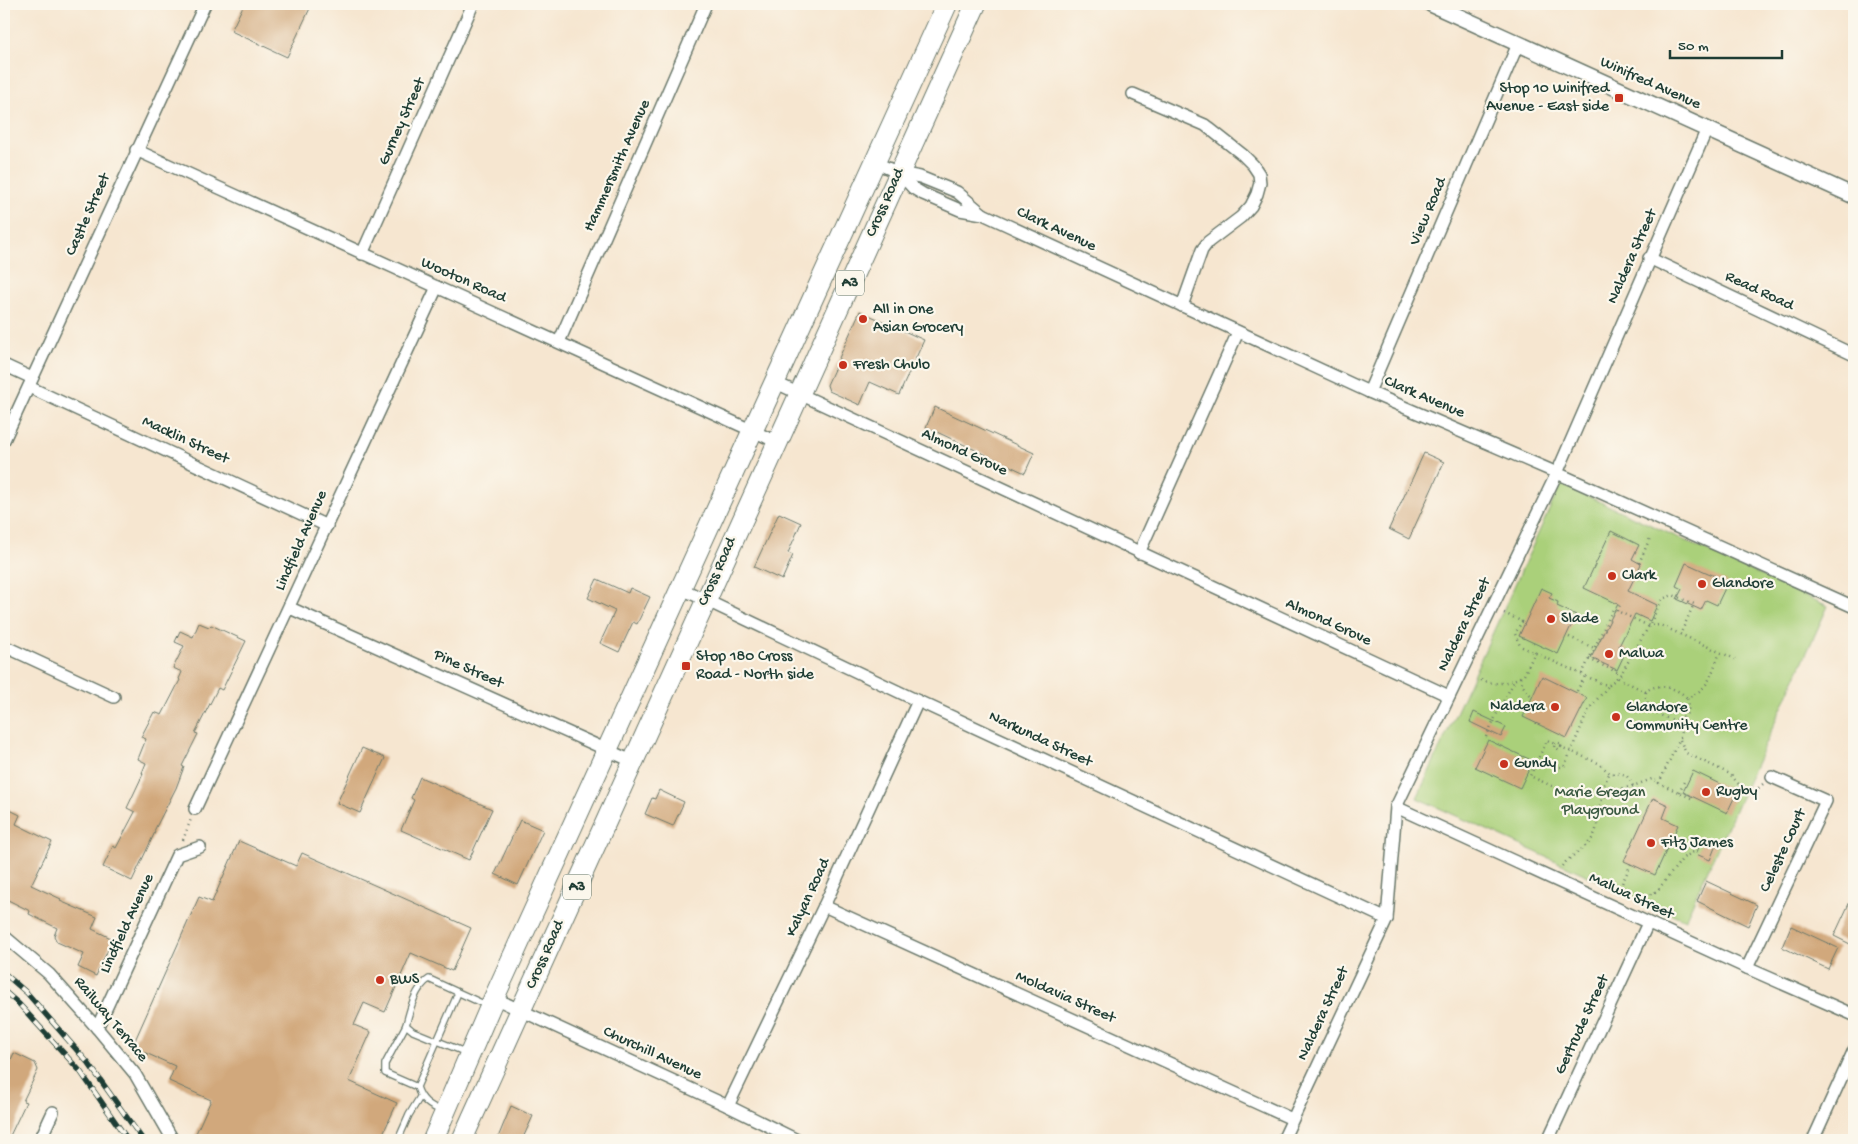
<svg xmlns="http://www.w3.org/2000/svg" width="1858" height="1144" viewBox="0 0 1858 1144" font-family="'Gochi Hand',sans-serif">
<style>
.green{fill:#aad07a;stroke:#648657}
.building{fill:#d1a87b}
.lines{fill:none;stroke-linecap:round;stroke-linejoin:round}
.service-casing{stroke:#6a786b;stroke-width:8}
.minor-casing{stroke:#6a786b;stroke-width:14}
.tertiary-casing{stroke:#6a786b;stroke-width:18}
.trunk-casing{stroke:#6a786b;stroke-width:22}
.path{stroke:#6a786b;stroke-width:2.5;stroke-dasharray:1 4;stroke-linecap:butt}
.service{stroke:#fff;stroke-width:5.5}
.minor{stroke:#fff;stroke-width:11}
.tertiary{stroke:#fff;stroke-width:15}
.trunk{stroke:#fff;stroke-width:20}
.rail-casing{stroke:#1f3d34;stroke-width:5.5}
.rail{stroke:#fbf7ec;stroke-width:4;stroke-dasharray:11;stroke-linecap:butt}
.poi-dot{fill:#c8321e;stroke:#fbf7ec;stroke-width:2}
.labels{text-anchor:middle;dominant-baseline:central;stroke-width:4.5;stroke-linejoin:round;paint-order:stroke}
.shield{fill:#fbf7ec;stroke:#61756b;stroke-width:1}
.shield-label{font-size:15px;font-weight:bold;fill:#1f3d34}
.street-label{font-size:16px;fill:#1f3d34;stroke:#fbf7ec}
.poi-label{font-size:16px;fill:#1f3d34;stroke:#fbf7ec;text-anchor:start}
.park-label{font-size:16px;fill:#3b5a42;stroke:#fbf7ec}
</style>
<rect width="100%" height="100%" fill="#fbf7ec"/>
<filter id="ink" filterUnits="userSpaceOnUse"><feTurbulence type="fractalNoise" baseFrequency=".02" numOctaves="2"/><feDisplacementMap in="SourceGraphic" scale="10" xChannelSelector="R" yChannelSelector="G"/><feConvolveMatrix kernelMatrix="1 2 1 2 8 2 1 2 1" color-interpolation-filters="sRGB"/></filter>
<filter id="wash" filterUnits="userSpaceOnUse"><feTurbulence type="fractalNoise" baseFrequency=".0096" numOctaves="4" result="noise"/><feDisplacementMap in="SourceGraphic" scale="20" xChannelSelector="R" yChannelSelector="G"/><feGaussianBlur stdDeviation="1.12" result="paint"/><feColorMatrix in="noise" values="0 0 0 0 0 0 0 0 0 0 0 0 0 0 0 0 0 1.4 0 .05"/><feComposite in="paint" operator="in"/></filter>
<g filter="url(#wash)">
<rect width="100%" height="100%" fill="#f6e6d0"/>
<polygon class="green" points="1561,484 1828,606 1685,920 1417,798"/>
<g id="blocks">
<g class="building">
<polygon points="244,4 312,4 287,57 231,31"/>
<polygon points="860,311 924,340 899,395 870,382 860,405 829,391 827,385"/>
<polygon points="935,407 1034,453 1025,473 926,427"/>
<polygon points="1424,453 1444,462 1409,539 1389,529"/>
<polygon points="779,513 801,523 788,553 793,555 782,580 754,567"/>
<polygon points="1611,531 1639,545 1632,559 1641,564 1628,591 1657,605 1650,621 1635,614 1619,646 1627,649 1617,670 1591,658 1618,604 1584,588"/>
<polygon points="1686,563 1728,582 1717,605 1706,600 1701,610 1677,599 1682,589 1676,586"/>
<polygon points="597,579 628,593 630,588 650,597 637,624 633,622 619,652 600,643 615,611 588,598"/>
<polygon points="1541,588 1552,593 1549,598 1558,602 1557,606 1576,615 1558,654 1519,636"/>
<polygon points="199,623 209,627 211,625 246,641 222,690 218,688 195,733 198,734 182,766 184,767 176,788 154,831 155,832 132,881 103,867 113,846 116,848 135,812 127,808 143,774 142,773 146,763 138,759 146,739 141,737 154,712 162,715 180,680 179,679 182,672 173,668 184,646 175,642 180,631 193,637"/>
<polygon points="1542,676 1587,698 1567,738 1523,717"/>
<polygon points="1474,712 1506,727 1501,737 1470,722"/>
<polygon points="1488,740 1533,761 1520,788 1475,767"/>
<polygon points="362,748 385,758 360,813 337,803"/>
<polygon points="1693,771 1730,789 1728,793 1735,796 1727,813 1683,792"/>
<polygon points="420,777 492,809 469,860 401,830 414,800 411,798"/>
<polygon points="659,790 684,802 673,826 645,814 652,798 655,799"/>
<polygon points="1653,798 1668,805 1663,818 1678,825 1655,875 1624,861"/>
<polygon points="4,807 20,815 16,824 52,842 31,885 61,899 60,901 97,917 92,929 113,939 96,976 78,967 84,954 57,942 54,936 57,928 29,914 30,911 4,898"/>
<polygon points="520,820 543,830 518,885 495,874"/>
<polygon points="1703,839 1716,845 1710,860 1696,854"/>
<polygon points="239,841 296,866 302,853 471,928 452,971 411,953 385,1012 364,1003 354,1025 371,1032 349,1081 397,1103 380,1140 193,1140 211,1100 169,1081 175,1066 132,1047 199,897 212,902"/>
<polygon points="1706,881 1757,905 1748,926 1697,901"/>
<polygon points="1854,893 1854,946 1834,936"/>
<polygon points="1791,926 1838,948 1828,969 1782,947"/>
<polygon points="14,1053 35,1063 38,1070 23,1101 26,1102 8,1140 4,1140 4,1075"/>
<polygon points="511,1106 533,1116 522,1140 497,1140"/>
</g>
</g>
</g>
<g filter="url(#ink)">
<use href="#blocks" fill-opacity="0" stroke="#6a786b" stroke-width="1"/>
<g class="lines">
<defs>
<g id="service">
<polyline points="406,1025 385,1064 385,1073 417,1087"/>
<path d="M467,1053L413,1031L406,1025C410,1009 415,988 429,979L488,1006"/>
<path d="M442,1111C429,1106 421,1100 417,1087L458,993"/>
<polyline points="398,1140 409,1115 420,1097"/>
</g>
<g id="minor">
<polyline points="1133,94 1205,125 1243,155 1253,165 1259,174 1260,183 1257,194 1251,206 1241,217 1208,242 1202,250 1182,306"/>
<polyline points="136,150 777,442"/>
<polyline points="874,162 899,173 920,177 957,192 983,214"/>
<polyline points="899,173 913,188 923,194 960,210 983,214 1369,392 1557,473 1854,607"/>
<polyline points="362,254 473,4"/>
<polyline points="1649,258 1854,355"/>
<polyline points="559,342 706,4"/>
<polyline points="4,365 32,378"/>
<polyline points="774,382 1449,696"/>
<polyline points="29,387 327,526"/>
<polyline points="1369,392 1518,44"/>
<polyline points="4,440 205,4"/>
<polyline points="1139,553 1238,332"/>
<polyline points="680,588 918,701 1387,919"/>
<polyline points="290,608 634,762"/>
<polyline points="4,646 114,697"/>
<polyline points="1396,807 1747,968 1854,1015"/>
<polyline points="195,809 437,287"/>
<polyline points="824,906 1292,1119"/>
<polyline points="4,936 49,974 97,1028 135,1074 173,1140"/>
<polyline points="1747,968 1826,801 1772,777"/>
<polyline points="494,998 728,1106 797,1140"/>
<polyline points="97,1028 177,855 200,847"/>
<polyline points="728,1106 824,906 918,701"/>
<polyline points="40,1140 53,1112"/>
<polyline points="1283,1140 1387,919 1396,807 1557,473 1707,129"/>
<polyline points="1548,1140 1648,923"/>
<polyline points="1813,1140 1854,1050"/>
</g>
<polyline id="tertiary" points="1431,4 1854,196"/>
<g id="trunk">
<polyline points="433,1140 494,998 947,4"/>
<polyline points="462,1140 976,4"/>
</g>
</defs>
<use href="#service" class="service-casing"/>
<use href="#minor" class="minor-casing"/>
<use href="#tertiary" class="tertiary-casing"/>
<use href="#trunk" class="trunk-casing"/>
<g class="path">
<polyline points="1639,563 1650,538"/>
<polyline points="1617,611 1620,605"/>
<polyline points="1504,613 1525,623"/>
<polyline points="1522,621 1515,634 1520,646 1603,684 1609,685 1621,674 1649,626 1660,625 1735,659"/>
<polyline points="1569,637 1594,648"/>
<polyline points="1589,659 1621,674"/>
<polyline points="1582,674 1613,609 1649,626 1662,599 1673,595 1694,604 1680,635"/>
<polyline points="1520,677 1523,686 1532,697"/>
<path d="M1618,678L1646,692C1656,681 1678,688 1687,698"/>
<path d="M1481,680C1497,686 1509,683 1524,675L1536,650"/>
<polyline points="1577,691 1585,676"/>
<path d="M1646,692C1643,707 1664,720 1677,720"/>
<polyline points="1486,737 1499,709 1515,680"/>
<polyline points="1680,740 1686,753 1730,774 1741,787 1754,792 1763,784"/>
<polyline points="1555,744 1557,742 1562,744 1561,747"/>
<polyline points="1560,767 1564,767 1589,709 1609,685"/>
<path d="M1552,786L1530,776L1547,740L1555,744L1554,747L1560,750L1561,747L1598,763L1611,774C1624,773 1627,773 1633,786L1652,779L1659,783"/>
<polyline points="1602,789 1609,774"/>
<polyline points="1679,792 1684,782"/>
<path d="M1691,798L1659,783L1680,738L1681,731L1677,720C1688,717 1691,708 1687,698C1711,688 1710,675 1720,653"/>
<polyline points="183,840 191,819"/>
<path d="M1562,866C1571,855 1586,849 1593,837C1597,829 1598,823 1598,814C1599,791 1615,791 1633,786"/>
<polyline points="1618,892 1631,864"/>
<polyline points="1637,901 1657,891 1683,858 1695,851"/>
</g>
<use href="#service" class="service"/>
<use href="#minor" class="minor"/>
<use href="#tertiary" class="tertiary"/>
<use href="#trunk" class="trunk"/>
<defs>
<g id="rail">
<polyline points="4,973 27,993 89,1064 143,1140"/>
<polyline points="4,991 19,1004 80,1071 128,1140"/>
</g>
</defs>
<use href="#rail" class="rail-casing"/>
<use href="#rail" class="rail"/>
</g>
</g>
<g class="poi-dot">
<rect x="1614" y="93" width="10" height="10" rx="2.5"/>
<circle cx="863" cy="319" r="5"/>
<circle cx="843" cy="365" r="5"/>
<circle cx="1612" cy="576" r="5"/>
<circle cx="1702" cy="584" r="5"/>
<circle cx="1551" cy="619" r="5"/>
<circle cx="1609" cy="654" r="5"/>
<rect x="681" y="661" width="10" height="10" rx="2.5"/>
<circle cx="1555" cy="707" r="5"/>
<circle cx="1616" cy="717" r="5"/>
<circle cx="1504" cy="764" r="5"/>
<circle cx="1706" cy="792" r="5"/>
<circle cx="1651" cy="843" r="5"/>
<circle cx="380" cy="980" r="5"/>
</g>
<g class="labels">
<g class="shield">
<rect x="836" y="270.5" width="28" height="25" rx="4"/>
<rect x="563" y="874.5" width="28" height="25" rx="4"/>
</g>
<g class="shield-label">
<text x="850" y="283">A3</text>
<text x="577" y="887">A3</text>
</g>
<g class="street-label">
<text transform="translate(1650 84) rotate(24)">Winifred Avenue</text>
<text transform="translate(403 122) rotate(-66)">Gurney Street</text>
<text transform="translate(618 166) rotate(-66)">Hammersmith Avenue</text>
<text transform="translate(886 203) rotate(-66)">Cross Road</text>
<text transform="translate(1429 212) rotate(-67)">View Road</text>
<text transform="translate(89 215) rotate(-66)">Castle Street</text>
<text transform="translate(1056 230) rotate(25)">Clark Avenue</text>
<text transform="translate(1633 257) rotate(-66)">Naldera Street</text>
<text transform="translate(463 281) rotate(24)">Wooton Road</text>
<text transform="translate(1759 292) rotate(25)">Read Road</text>
<text transform="translate(1424 398) rotate(23)">Clark Avenue</text>
<text transform="translate(185 441) rotate(25)">Macklin Street</text>
<text transform="translate(964 453) rotate(25)">Almond Grove</text>
<text transform="translate(302 541) rotate(-66)">Lindfield Avenue</text>
<text transform="translate(718 572) rotate(-66)">Cross Road</text>
<text transform="translate(1328 623) rotate(25)">Almond Grove</text>
<text transform="translate(1465 625) rotate(-64)">Naldera Street</text>
<text transform="translate(468 670) rotate(24)">Pine Street</text>
<text transform="translate(1040 740) rotate(25)">Narkunda Street</text>
<text transform="translate(1784 851) rotate(-65)">Celeste Court</text>
<text transform="translate(1631 897) rotate(25)">Malwa Street</text>
<text transform="translate(809 898) rotate(-65)">Kalyan Road</text>
<text transform="translate(128 924) rotate(-65)">Lindfield Avenue</text>
<text transform="translate(546 955) rotate(-66)">Cross Road</text>
<text transform="translate(1065 998) rotate(24)">Moldavia Street</text>
<text transform="translate(1324 1014) rotate(-65)">Naldera Street</text>
<text transform="translate(110 1020) rotate(50)">Railway Terrace</text>
<text transform="translate(1583 1025) rotate(-65)">Gertrude Street</text>
<text transform="translate(652 1054) rotate(25)">Churchill Avenue</text>
</g>
<g class="poi-label">
<text x="1609" y="89" text-anchor="end">Stop 10 Winifred<tspan x="1609" dy="18">Avenue - East side</tspan></text>
<text x="873" y="310">All in One<tspan x="873" dy="18">Asian Grocery</tspan></text>
<text x="853" y="365">Fresh Chulo</text>
<text x="1622" y="576">Clark</text>
<text x="1712" y="584">Glandore</text>
<text x="1561" y="619">Slade</text>
<text x="1619" y="654">Malwa</text>
<text x="696" y="657">Stop 180 Cross<tspan x="696" dy="18">Road - North side</tspan></text>
<text x="1545" y="707" text-anchor="end">Naldera</text>
<text x="1626" y="708">Glandore<tspan x="1626" dy="18">Community Centre</tspan></text>
<text x="1514" y="764">Gundy</text>
<text x="1716" y="792">Rugby</text>
<text x="1661" y="843">Fitz James</text>
<text x="390" y="980">BWS</text>
</g>
<g class="park-label">
<text x="1600" y="793">Marie Gregan<tspan x="1600" dy="18">Playground</tspan></text>
</g>
</g>
<rect width="1858" height="1144" fill="none" stroke="#fbf7ec" stroke-width="20"/>
<path d="M1670 50v8h112v-8" fill="none" stroke="#1f3d34" stroke-width="2.5"/>
<text x="1678" y="50" font-size="15" fill="#1f3d34" stroke="#fbf7ec" stroke-width="4" paint-order="stroke">50 m</text>
</svg>
